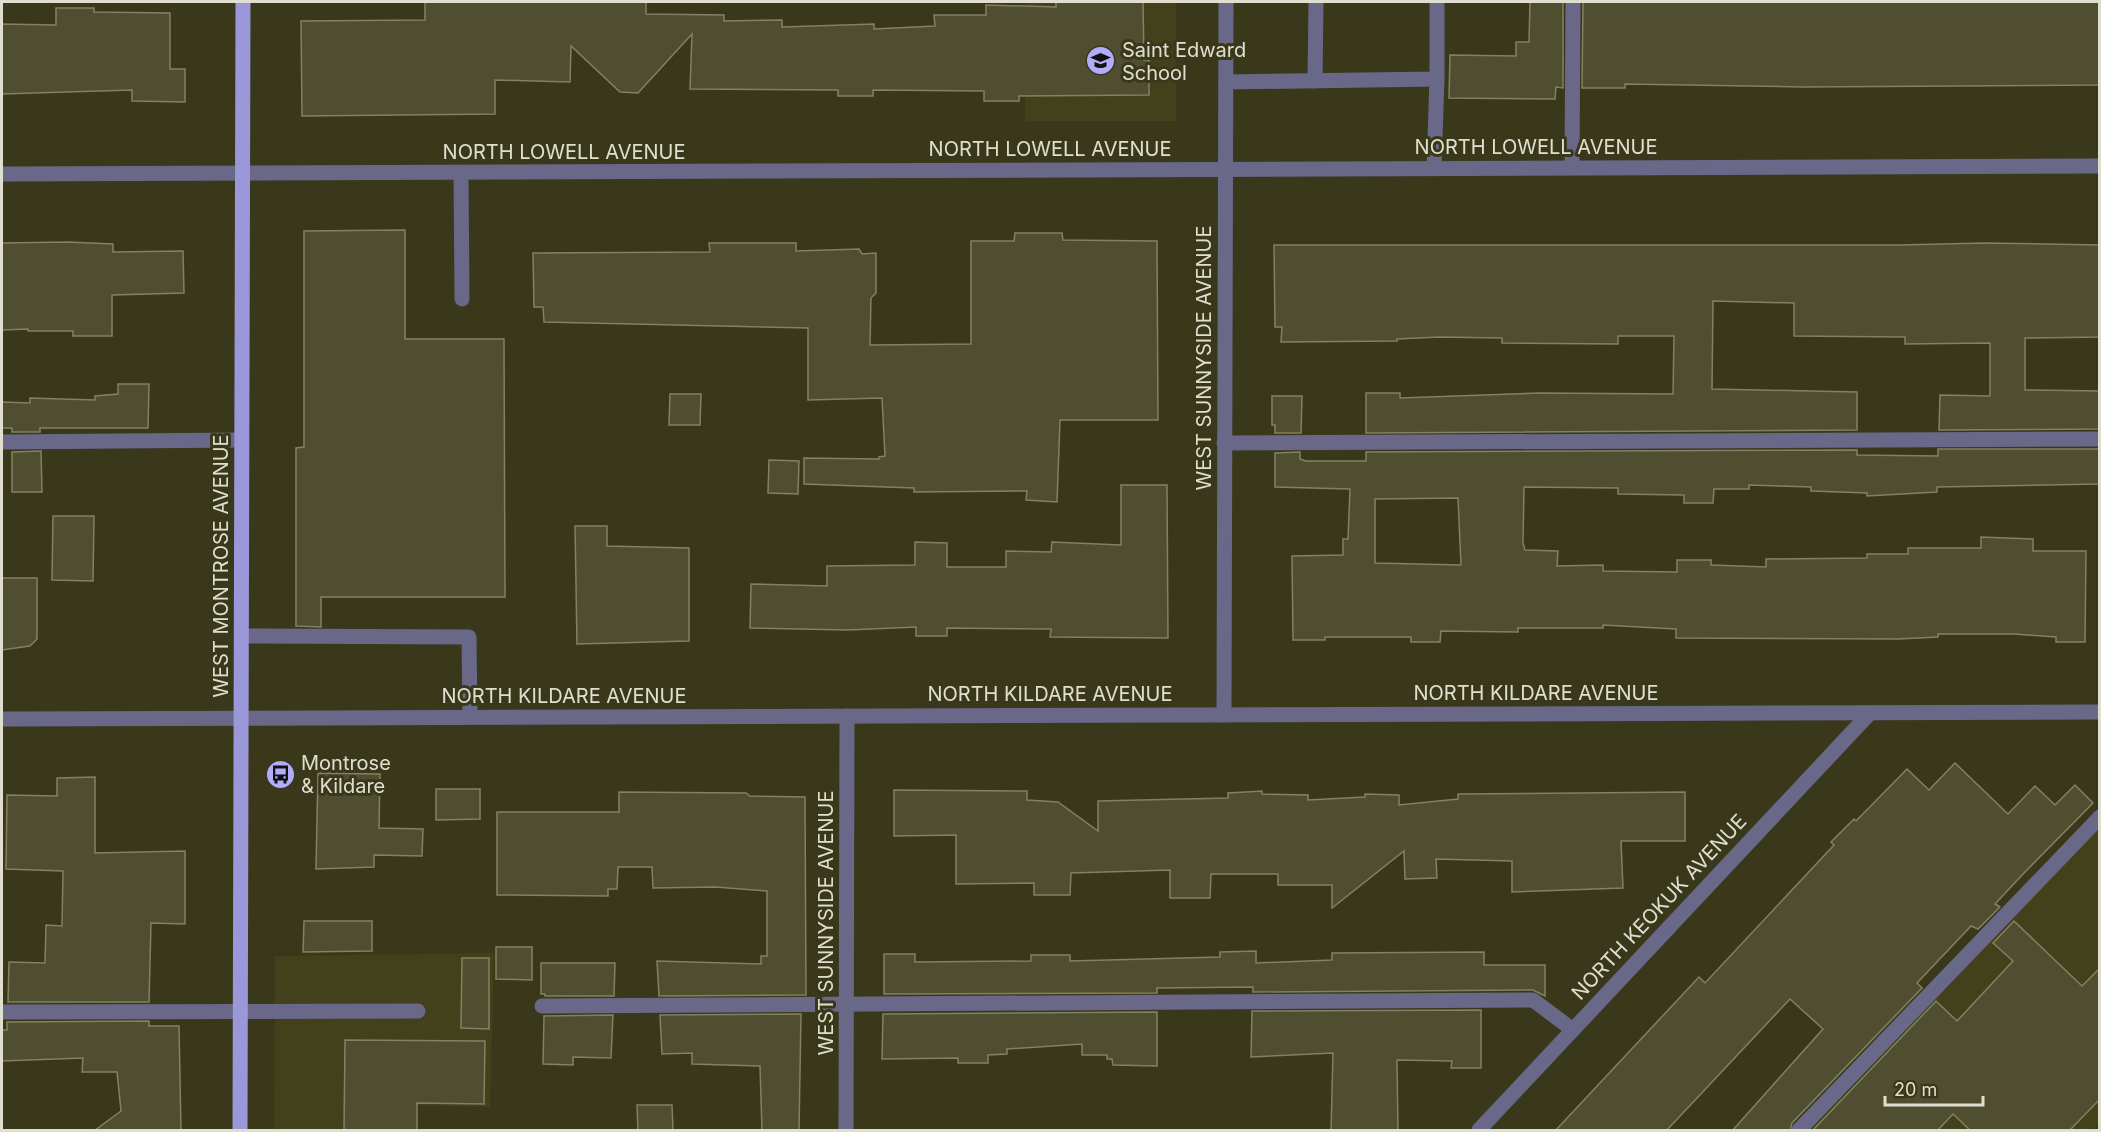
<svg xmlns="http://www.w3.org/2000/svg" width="2101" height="1132" viewBox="0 0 2101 1132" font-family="Inter,sans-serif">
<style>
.built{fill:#43401c}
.building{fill:#504e31;stroke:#838162;stroke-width:1.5;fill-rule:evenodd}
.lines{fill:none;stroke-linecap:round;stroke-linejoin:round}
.minor{stroke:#696888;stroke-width:15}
.major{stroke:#9a98d8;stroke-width:15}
.labels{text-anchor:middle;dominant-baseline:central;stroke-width:6;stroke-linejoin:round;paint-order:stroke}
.poi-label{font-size:20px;fill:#e0dfcf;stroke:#3a381b;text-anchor:start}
.street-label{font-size:20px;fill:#e0dfcf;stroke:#3a381b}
</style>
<rect width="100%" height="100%" fill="#3a381b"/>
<g class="built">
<polygon points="1026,2 1176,2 1176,121 1025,121"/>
<polygon points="2099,816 2099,1123 2092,1130 1800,1130"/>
<polygon points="494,953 490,1107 391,1105 391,1130 274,1130 275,956"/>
</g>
<g class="building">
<polygon points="425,2 646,2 646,14 724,15 724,21 782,20 782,27 874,24 874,29 935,26 934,15 986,15 986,5 1056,7 1056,2 1143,2 1144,60 1149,60 1149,95 1019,96 1019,101 984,101 984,91 873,90 873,96 838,96 838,90 690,89 692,34 638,93 620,92 571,46 570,82 495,80 495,114 302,116 301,21 425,20"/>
<polygon points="1530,2 1563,2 1563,88 1556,87 1555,99 1449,98 1450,55 1516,56 1516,42 1529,42"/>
<polygon points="1583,2 2100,2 2100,85 1803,87 1625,84 1625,88 1582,88"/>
<polygon points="56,8 94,8 94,12 170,13 170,69 185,69 185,102 132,101 132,90 2,94 2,24 56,25"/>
<polygon points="405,230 405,339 504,339 505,597 321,597 321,627 296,626 296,448 304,447 304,231"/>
<polygon points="1015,233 1062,233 1063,240 1157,241 1158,420 1060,420 1057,502 1026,500 1027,491 914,492 914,488 804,484 804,458 879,459 879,457 885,456 882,398 808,400 808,328 544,322 543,307 534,307 533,253 710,252 709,243 796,243 796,251 859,249 862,254 876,253 876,293 871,298 870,345 971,344 971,241 1014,241"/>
<polygon points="67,242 113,244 113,252 183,251 184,293 112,295 112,336 73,336 73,331 28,331 28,329 2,330 2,243"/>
<polygon points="1985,243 2100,245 2100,337 2025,338 2025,390 2100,391 2100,429 1939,430 1940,395 1990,396 1990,343 1905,344 1905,337 1794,336 1794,303 1713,301 1712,389 1857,392 1857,430 1366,433 1366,393 1400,393 1400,398 1540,393 1673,394 1674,336 1618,336 1618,344 1502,343 1502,338 1439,337 1397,339 1397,341 1281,342 1282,327 1275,327 1274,245 1899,245"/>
<polygon points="118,384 149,384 148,428 40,428 40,432 12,432 12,428 2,428 2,402 30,403 30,398 95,400 95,396 118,394"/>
<polygon points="670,394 701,394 700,425 669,425"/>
<polygon points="1272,396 1302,396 1301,433 1275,433 1275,425 1272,425"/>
<path d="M1938,449H2100V484L1937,487V492L1867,496V493L1811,491V487L1749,485V489H1714L1713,503H1684V495L1618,494V488L1524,487L1523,543L1525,550L1558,551L1557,566L1603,565V571L1677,572V560H1711V565L1766,567V559L1867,558V554H1908V548H1981V537L2033,539V551H2086L2085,642H2056V637L2014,634H1938V637L1898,639L1676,638V629L1603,625V628H1518V632L1441,631L1440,642H1411V637H1325V640H1293L1292,556L1343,555V539H1348L1350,489L1275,487V453L1300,452V459L1306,461H1366V452L1857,450V455L1938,456ZM1458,498L1461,565L1375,563V499Z"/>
<polygon points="41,451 42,492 12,492 12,452"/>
<polygon points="769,460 799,461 798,494 768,493"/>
<polygon points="1121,485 1167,485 1168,638 1050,637 1051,629 947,628 947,636 916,636 916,627 848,630 750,628 751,584 827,586 827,566 915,565 915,542 947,543 947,567 1006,567 1006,551 1051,552 1052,542 1121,545"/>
<polygon points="53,516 94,516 93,581 52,580"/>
<polygon points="575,526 607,526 607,546 689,548 689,641 577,644"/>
<polygon points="2,578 37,578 37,639 30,646 2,650"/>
<polygon points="1955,763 2008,814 2035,786 2055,805 2075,785 2093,803 2024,873 1995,904 2000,907 1978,929 1971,926 1917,983 1922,988 1792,1123 1790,1131 1732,1131 1823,1029 1790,999 1666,1131 1555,1131 1699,977 1705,983 1834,845 1831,842 1854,819 1856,821 1907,769 1929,790"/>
<polygon points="318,773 380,774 379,828 423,829 422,856 374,855 374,867 316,869"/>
<polygon points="95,777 95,853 185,851 185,924 151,923 149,1002 8,1002 9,962 45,963 46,925 62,926 63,871 6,869 7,795 57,796 57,778"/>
<polygon points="436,789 480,789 480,819 436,820"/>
<polygon points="894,790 1027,791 1027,800 1058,802 1098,831 1098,801 1228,798 1228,793 1262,791 1262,794 1308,795 1308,800 1365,797 1365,794 1399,795 1399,805 1458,799 1458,794 1685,792 1685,841 1621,841 1623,888 1512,892 1512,861 1436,859 1437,878 1405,879 1404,851 1332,908 1332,885 1278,885 1278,874 1211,874 1210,898 1170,898 1170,870 1071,873 1070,895 1034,895 1034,883 956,884 956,835 894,836"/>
<polygon points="619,792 746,793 750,796 805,797 806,995 659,996 657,961 761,964 761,956 767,956 767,891 715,887 653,888 652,867 618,867 617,889 608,889 608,896 497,895 497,812 619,812"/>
<polygon points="304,921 372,921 372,951 303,952"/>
<polygon points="2014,921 2082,986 2100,968 2100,1099 2069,1131 1971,1131 1953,1114 1937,1131 1812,1131 1936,1001 1957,1021 2013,961 1993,943"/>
<polygon points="496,947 532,947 532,980 496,979"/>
<polygon points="1256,951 1256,963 1332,960 1332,953 1484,952 1484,965 1545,965 1545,996 1533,990 1253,992 1253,987 1157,988 1157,993 884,994 884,954 915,954 915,962 1031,961 1031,955 1070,955 1070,961 1220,957 1220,952"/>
<polygon points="462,958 489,958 489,1029 461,1028"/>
<polygon points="541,963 615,963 614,996 545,996 545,994 541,994"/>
<polygon points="1481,1010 1481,1068 1451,1068 1452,1061 1397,1060 1398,1131 1331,1131 1333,1053 1251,1057 1252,1011"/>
<polygon points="1157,1012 1157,1066 1113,1065 1112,1059 1107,1059 1107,1055 1082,1055 1082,1044 1007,1049 1007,1054 988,1055 988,1063 958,1063 958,1058 882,1059 883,1014"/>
<polygon points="801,1014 799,1131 762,1131 760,1066 692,1064 692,1053 662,1054 660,1015"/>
<polygon points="613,1015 611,1058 573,1057 573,1065 543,1064 544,1016"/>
<polygon points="149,1021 149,1026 179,1026 181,1131 94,1131 121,1111 117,1072 82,1072 83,1058 2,1061 2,1030 7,1030 7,1022"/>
<polygon points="345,1040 485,1041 484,1104 417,1103 417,1131 344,1131"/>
<polygon points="637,1105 672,1105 673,1131 638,1131"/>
</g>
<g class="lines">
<g class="minor">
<polyline points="1315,81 1316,2"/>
<polyline points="1226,82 1437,79 1437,2"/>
<polyline points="1572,167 1573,2"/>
<polyline points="1434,168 1437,79"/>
<polyline points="461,173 462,299"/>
<polyline points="2,174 2100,166"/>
<polyline points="2,442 242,440"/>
<polyline points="1224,443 2100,439"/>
<polyline points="242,636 469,637 470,717"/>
<polyline points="1224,715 1226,2"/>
<polyline points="2,719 2100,712"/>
<polyline points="542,1006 1533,1000 1573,1030"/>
<polyline points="2,1012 418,1011"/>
<polyline points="846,1130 847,716"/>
<polyline points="1479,1130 1870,713"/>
<polyline points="1799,1130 2100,817"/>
</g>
<polyline class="major" points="240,1130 243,2"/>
</g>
<defs>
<symbol id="school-disc" viewBox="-11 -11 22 22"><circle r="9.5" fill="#b1adfa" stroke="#3a381b"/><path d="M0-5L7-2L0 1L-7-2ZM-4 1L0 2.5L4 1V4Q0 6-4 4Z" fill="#111"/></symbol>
<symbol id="bus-disc" viewBox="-11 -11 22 22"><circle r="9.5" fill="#b1adfa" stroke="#3a381b"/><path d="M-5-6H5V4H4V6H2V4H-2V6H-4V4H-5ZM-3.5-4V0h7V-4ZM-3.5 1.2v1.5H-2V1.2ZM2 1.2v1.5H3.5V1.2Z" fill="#111"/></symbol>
</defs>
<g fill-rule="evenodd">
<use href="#school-disc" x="1084" y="44" width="33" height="33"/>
<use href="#bus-disc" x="264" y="758" width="33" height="33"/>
</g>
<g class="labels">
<g class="poi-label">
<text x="1122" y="50">Saint Edward<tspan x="1122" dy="23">School</tspan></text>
<text x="301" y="763">Montrose<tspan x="301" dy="23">&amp; Kildare</tspan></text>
</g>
<g class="street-label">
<text x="1536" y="147">NORTH LOWELL AVENUE</text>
<text x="1050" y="149">NORTH LOWELL AVENUE</text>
<text x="564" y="152">NORTH LOWELL AVENUE</text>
<text transform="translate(1204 358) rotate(-90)">WEST SUNNYSIDE AVENUE</text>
<text transform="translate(221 566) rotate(-90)">WEST MONTROSE AVENUE</text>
<text x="1536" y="693">NORTH KILDARE AVENUE</text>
<text x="1050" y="694">NORTH KILDARE AVENUE</text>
<text x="564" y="696">NORTH KILDARE AVENUE</text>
<text transform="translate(1659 907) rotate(-47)">NORTH KEOKUK AVENUE</text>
<text transform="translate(826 923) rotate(-90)">WEST SUNNYSIDE AVENUE</text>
</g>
</g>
<rect width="2101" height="1132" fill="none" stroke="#e0dfcf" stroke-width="6"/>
<path d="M1885 1096v9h98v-9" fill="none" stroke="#e0dfcf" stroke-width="3"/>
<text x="1894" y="1096" font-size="18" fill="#e0dfcf" stroke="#3a381b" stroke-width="4.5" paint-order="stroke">20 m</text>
</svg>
